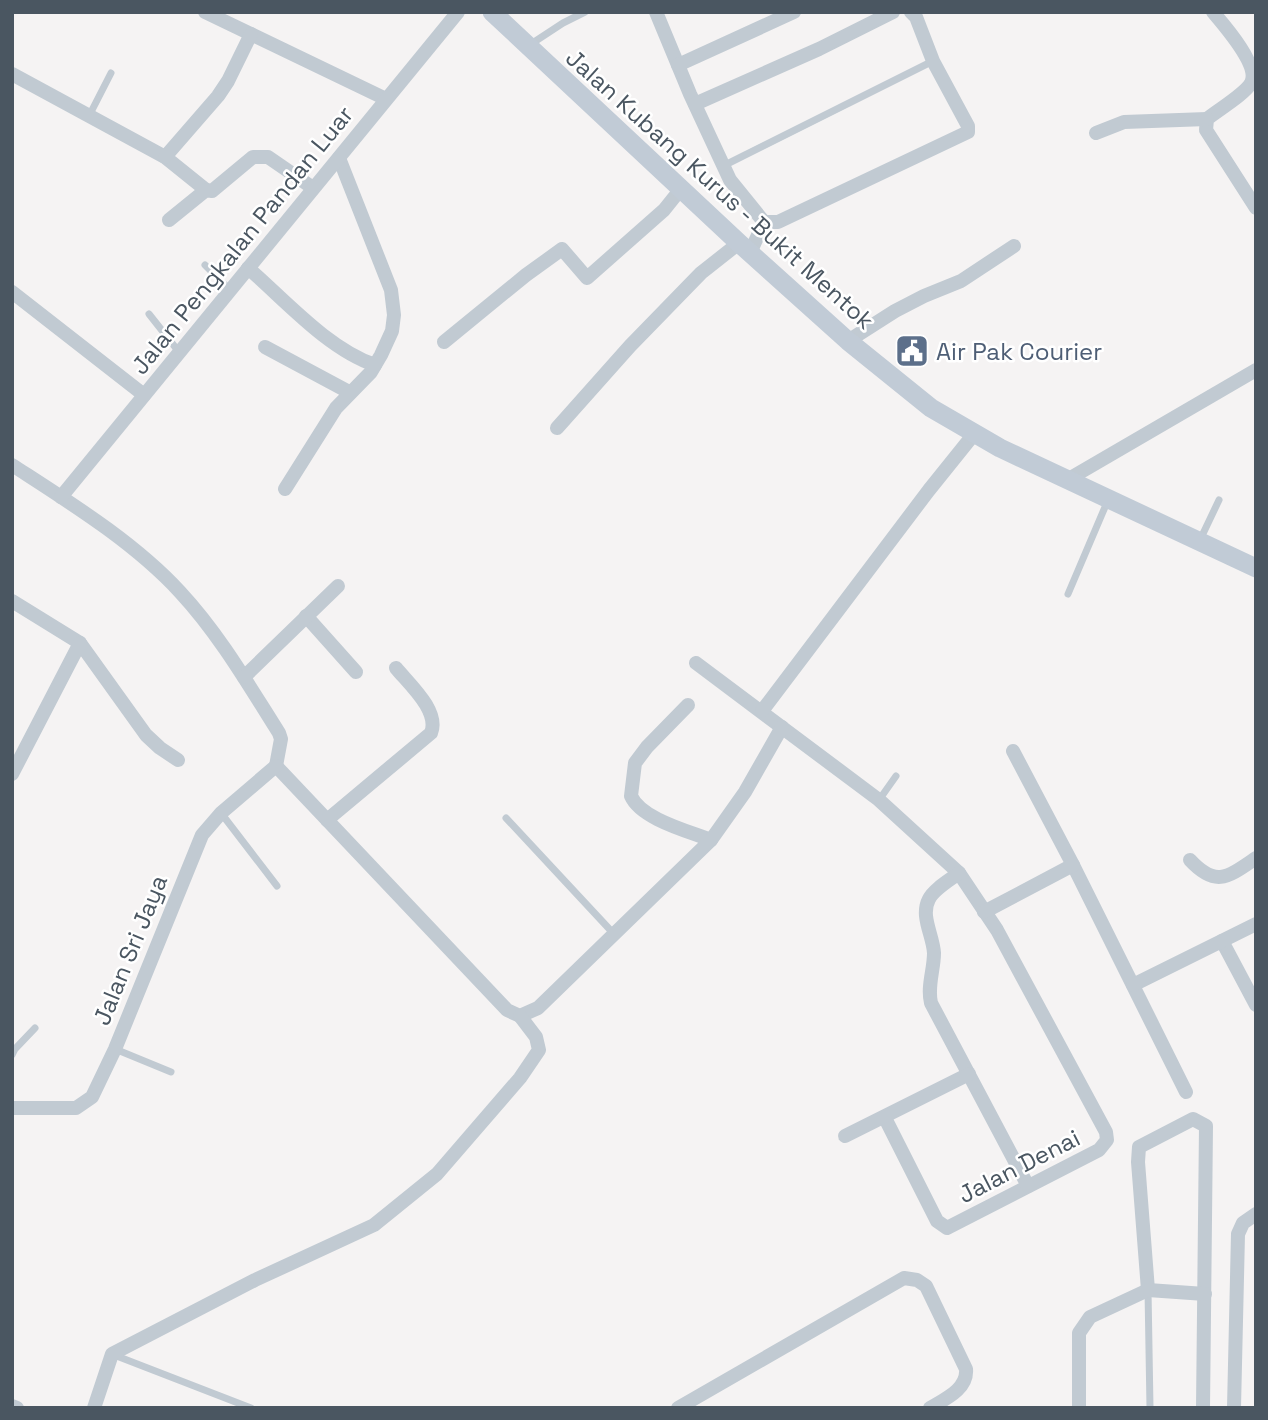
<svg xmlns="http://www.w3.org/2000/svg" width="1268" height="1420" viewBox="0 0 1268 1420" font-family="'Space Grotesk',sans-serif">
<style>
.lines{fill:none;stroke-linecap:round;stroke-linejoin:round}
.service{stroke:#c1cad2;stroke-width:7}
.minor{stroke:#c1cad2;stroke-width:14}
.secondary{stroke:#c1cbd6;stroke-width:19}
.labels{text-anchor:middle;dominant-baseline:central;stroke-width:5;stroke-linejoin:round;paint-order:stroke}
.street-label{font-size:24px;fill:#4a5661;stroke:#fff}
.service-label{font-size:24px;fill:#4e5e75;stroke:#fff;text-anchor:start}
</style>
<rect width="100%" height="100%" fill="#f5f3f3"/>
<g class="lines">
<g class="service">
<polyline points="531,44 563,23 585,12"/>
<polyline points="89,116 111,73"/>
<polyline points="723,166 933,61"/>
<polyline points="205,265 230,290"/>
<polyline points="149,314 179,352"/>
<polyline points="1200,540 1219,500"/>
<polyline points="1068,594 1108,500"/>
<polyline points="879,800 896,776"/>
<polyline points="221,813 277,886"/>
<polyline points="506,818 614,934"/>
<polyline points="115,1049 171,1072"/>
<polyline points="12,1055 15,1049 35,1028"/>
<polyline points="1148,1290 1150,1408"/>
<polyline points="114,1355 251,1408"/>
</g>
<g class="minor">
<polyline points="205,12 386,99"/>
<polyline points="656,12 690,94 730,180 764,222 778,222 968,132 968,126 933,61 916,17 911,12"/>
<path d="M1213,12C1224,25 1260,66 1251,83C1245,94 1218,110 1207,119L1206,130L1256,208"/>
<polyline points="678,65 794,12"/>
<polyline points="12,74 165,157 206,190"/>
<polyline points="695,104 819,49 893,12"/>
<polyline points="1096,133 1124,122 1207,119"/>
<polyline points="165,157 218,96 228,81 251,34"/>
<polyline points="169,220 206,190 212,191 253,157 268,157 313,188"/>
<polyline points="750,253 764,222"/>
<path d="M248,268C286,301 328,349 375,365"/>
<polyline points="12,292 144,395"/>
<polyline points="848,341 895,311 924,296 961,281 1014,246"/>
<polyline points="444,342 526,275 562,249 587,278 664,210 680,190"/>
<polyline points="265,347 349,392"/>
<polyline points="557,428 630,346 701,273 739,243"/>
<path d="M12,465C69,502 134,542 180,592C219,634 248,684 279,733L281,739L276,766"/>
<polyline points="1067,480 1256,370"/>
<polyline points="285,489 336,408 371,372 381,355 392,331 394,315 391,290 339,158"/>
<polyline points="61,497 458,12"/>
<polyline points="12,601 80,643 146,735 160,748 178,760"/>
<polyline points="306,616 356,672"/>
<polyline points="696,663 879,800 959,873 997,930 1106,1132 1107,1140 1099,1150 947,1228 937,1221 885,1118"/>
<polyline points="244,677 338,586"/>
<path d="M688,705L647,747L635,763L631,796C641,819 688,831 711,840"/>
<polyline points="762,711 929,490 974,434"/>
<polyline points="1013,751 1073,865 1186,1092"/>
<polyline points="276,766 507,1010 520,1016 538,1008 711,840 745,792 782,727"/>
<polyline points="12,774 80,643"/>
<path d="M327,820L431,733C440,711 409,684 396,668"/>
<path d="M1190,860C1216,888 1228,877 1256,858"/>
<path d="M959,873C950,880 934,889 929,899C920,916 933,935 934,953C934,970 927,986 931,1003L1028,1186"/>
<polyline points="984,912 1073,865"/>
<polyline points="1222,941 1256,1005"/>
<polyline points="1133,985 1256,924"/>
<polyline points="12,1108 76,1108 92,1097 115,1049 202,835 221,813 276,766"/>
<polyline points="845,1136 969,1074"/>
<polyline points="1148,1290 1138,1162 1139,1147 1193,1119 1206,1126 1203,1408"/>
<polyline points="12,1406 17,1408"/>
<polyline points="94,1408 112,1354 255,1280 374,1225 437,1174 520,1078 539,1050 536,1037 520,1016"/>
<path d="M678,1408L904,1278L917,1280L926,1286L966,1369C968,1389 945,1399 930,1408"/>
<polyline points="1079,1408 1079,1333 1090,1317 1148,1290 1205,1294"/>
<polyline points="1234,1408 1238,1234 1243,1223 1256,1214"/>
</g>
<polyline class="secondary" points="492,12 739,243 848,341 931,408 1000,448 1256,568"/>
</g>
<defs>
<symbol id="civic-square" viewBox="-11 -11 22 22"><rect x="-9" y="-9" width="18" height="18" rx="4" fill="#5c6f8a" stroke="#fff"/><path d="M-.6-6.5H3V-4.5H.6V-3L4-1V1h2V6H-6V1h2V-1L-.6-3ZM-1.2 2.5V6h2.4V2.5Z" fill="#fff"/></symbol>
</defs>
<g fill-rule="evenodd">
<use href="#civic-square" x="893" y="332" width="38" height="38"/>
</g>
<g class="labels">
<g class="street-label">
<text transform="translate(720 189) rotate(42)">Jalan Kubang Kurus - Bukit Mentok</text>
<text transform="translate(242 240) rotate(-51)">Jalan Pengkalan Pandan Luar</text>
<text transform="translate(130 950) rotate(-68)">Jalan Sri Jaya</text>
<text transform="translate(1019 1166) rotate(-27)">Jalan Denai</text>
</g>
<g class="service-label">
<text x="936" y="351">Air Pak Courier</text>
</g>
</g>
<rect width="1268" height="1420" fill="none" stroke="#4a5661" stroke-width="28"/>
</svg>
